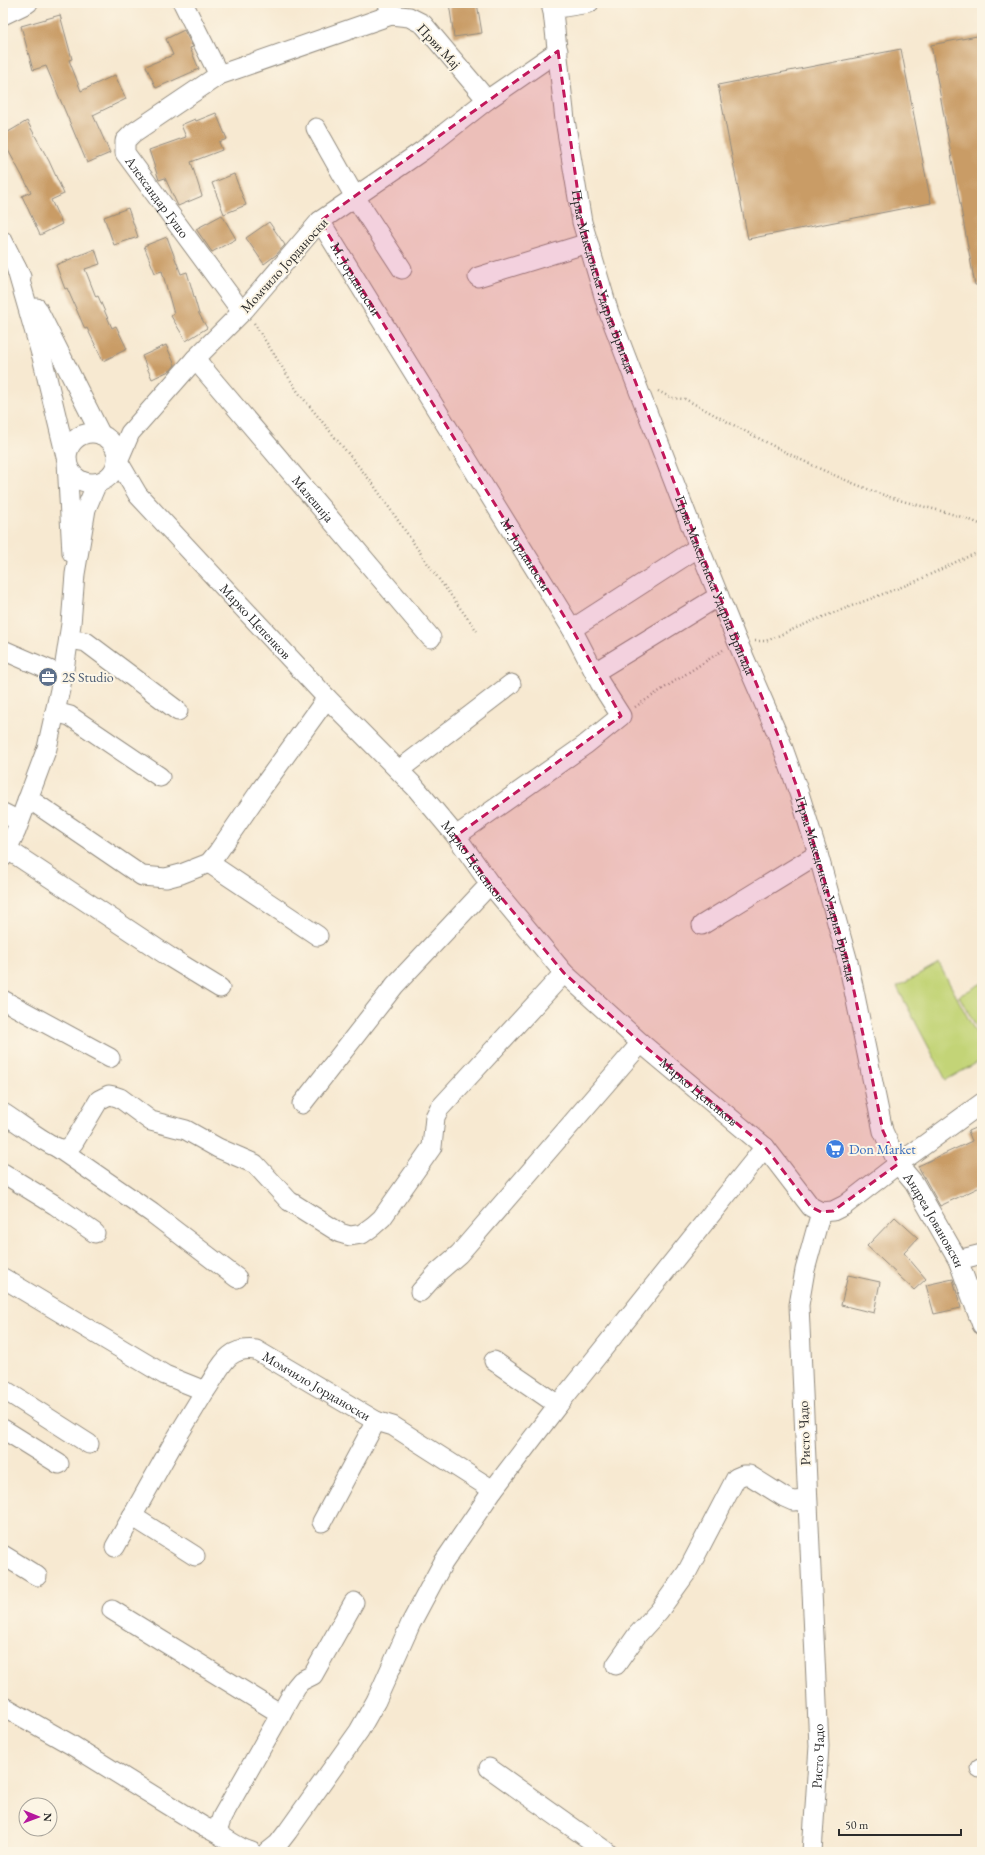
<svg xmlns="http://www.w3.org/2000/svg" width="985" height="1855" viewBox="0 0 985 1855" font-family="'EB Garamond',serif">
<style>
.green{fill:#c3d477;stroke:#778051}
.building{fill:#c99c66}
.lines{fill:none;stroke-linecap:round;stroke-linejoin:round}
.minor-casing{stroke:#918a7e;stroke-width:21}
.path{stroke:#918a7e;stroke-width:2.5;stroke-dasharray:1 3;stroke-linecap:butt}
.minor{stroke:#fff;stroke-width:19}
.marked{fill:#c2185b;fill-opacity:0.2;stroke:#c2185b;stroke-width:3;stroke-dasharray:8 5;stroke-linejoin:round}
.labels{text-anchor:middle;dominant-baseline:central;stroke-width:4;stroke-linejoin:round;paint-order:stroke}
.street-label{font-size:14px;fill:#2b2b2b;stroke:#fcf5e5}
.service-label{font-size:14px;fill:#4e5e75;stroke:#fcf5e5;text-anchor:start}
.shop-label{font-size:14px;fill:#366cbe;stroke:#fcf5e5;text-anchor:start}
</style>
<rect width="100%" height="100%" fill="#fcf5e5"/>
<filter id="ink" filterUnits="userSpaceOnUse"><feTurbulence type="fractalNoise" baseFrequency=".025" numOctaves="2"/><feDisplacementMap in="SourceGraphic" scale="8" xChannelSelector="R" yChannelSelector="G"/><feConvolveMatrix kernelMatrix="1 2 1 2 8 2 1 2 1" color-interpolation-filters="sRGB"/></filter>
<filter id="wash" filterUnits="userSpaceOnUse"><feTurbulence type="fractalNoise" baseFrequency=".012" numOctaves="4" result="noise"/><feDisplacementMap in="SourceGraphic" scale="16" xChannelSelector="R" yChannelSelector="G"/><feGaussianBlur stdDeviation="0.9" result="paint"/><feColorMatrix in="noise" values="0 0 0 0 0 0 0 0 0 0 0 0 0 0 0 0 0 1.4 0 .05"/><feComposite in="paint" operator="in"/></filter>
<g filter="url(#wash)">
<rect width="100%" height="100%" fill="#f7e9d1"/>
<g class="green">
<polygon points="939,964 982,1044 982,1060 946,1080 897,987"/>
<polygon points="982,983 982,1037 959,996"/>
</g>
<g id="blocks">
<g class="building">
<polygon points="449,3 477,3 482,33 454,37"/>
<polygon points="60,15 72,59 69,60 81,91 115,75 126,99 93,115 110,153 87,163 46,66 33,70 21,26"/>
<polygon points="184,30 193,47 190,48 199,69 156,88 146,66 173,55 166,39"/>
<polygon points="982,35 982,285 975,285 931,45"/>
<polygon points="901,49 931,203 748,239 718,85"/>
<polygon points="216,113 227,139 219,142 222,150 191,162 202,196 178,206 165,178 159,180 149,150 186,137 181,125 195,119 196,121"/>
<polygon points="27,121 49,161 64,194 51,200 62,224 40,235 22,196 31,192 3,141 3,135"/>
<polygon points="234,174 246,205 224,214 212,183"/>
<polygon points="128,208 138,237 114,245 104,217"/>
<polygon points="222,215 236,239 212,252 196,229"/>
<polygon points="269,222 285,245 276,255 264,264 246,238"/>
<polygon points="167,237 181,274 187,272 199,314 207,328 186,341 171,316 174,314 162,271 155,273 144,246"/>
<polygon points="95,249 100,264 85,269 96,297 98,296 112,328 116,326 127,349 103,361 87,328 85,329 67,288 65,289 56,265"/>
<polygon points="166,345 175,365 171,370 152,379 142,356"/>
<polygon points="982,1125 982,1186 940,1206 918,1166 972,1141 968,1131"/>
<polygon points="895,1217 918,1238 904,1253 926,1279 914,1290 867,1246"/>
<polygon points="848,1275 880,1282 874,1313 841,1305"/>
<polygon points="953,1279 961,1308 934,1314 926,1285"/>
</g>
</g>
</g>
<g filter="url(#ink)">
<use href="#blocks" fill-opacity="0" stroke="#918a7e" stroke-width="1"/>
<g class="lines">
<defs>
<g id="minor">
<path id="s1" d="M183,3L219,75L133,133L125,141V153L242,312"/>
<polyline points="388,3 391,15 409,17 423,24 487,100"/>
<path id="s2" d="M552,3L565,120L582,222L609,313L699,547L737,641L780,740L799,793L818,854L848,962L883,1131L898,1164L914,1183L958,1260L982,1325"/>
<polyline points="552,9 589,3"/>
<polyline points="3,15 28,3"/>
<path id="s3" d="M558,51L487,100L422,151L320,221L245,309L195,359L130,433L118,461L138,495L327,698L415,787L456,836L490,884L564,973L641,1043L765,1147L811,1207L821,1212"/>
<polyline points="219,75 391,15"/>
<polyline points="316,128 355,197 402,269"/>
<path id="s4" d="M320,221L572,629L600,683L621,716L585,745L456,836"/>
<polyline points="3,241 21,277"/>
<polyline points="16,267 42,357 67,461 72,553"/>
<polyline points="478,277 588,243"/>
<polyline points="37,308 101,435"/>
<path id="s5" d="M195,359L431,638"/>
<circle cx="92" cy="458" r="25"/>
<polyline points="572,629 699,547"/>
<polyline points="69,639 86,642 178,711"/>
<polyline points="3,650 63,676"/>
<polyline points="595,672 719,596"/>
<polyline points="55,712 70,716 160,777"/>
<polyline points="399,770 511,684"/>
<polyline points="27,800 35,803 142,876 166,878 181,874 209,863 218,852 262,788 327,698"/>
<polyline points="3,813 19,821"/>
<polyline points="7,849 171,958 220,988"/>
<polyline points="3,857 16,831 47,748 63,676 71,624 75,574 86,509 97,483"/>
<polyline points="209,863 318,936"/>
<polyline points="702,925 818,854"/>
<polyline points="3,1000 110,1058"/>
<polyline points="302,1104 395,985 490,884"/>
<path d="M3,1113C15,1120 52,1149 63,1149C68,1149 71,1146 74,1142L99,1100L109,1095L114,1096L120,1098L151,1121L186,1130L218,1148L255,1164L289,1201L340,1233L350,1236L362,1234L373,1226L382,1218L432,1147L435,1117L439,1109L564,973"/>
<polyline points="58,1148 152,1213 237,1278"/>
<polyline points="3,1173 55,1205 95,1233"/>
<polyline points="821,1212 833,1211 845,1205 898,1164 982,1103"/>
<polyline points="958,1260 982,1254"/>
<path id="s6" d="M3,1278L165,1375L205,1391C221,1369 225,1346 256,1350L376,1421L393,1426L493,1490"/>
<polyline points="420,1292 437,1273 459,1254 641,1043"/>
<polyline points="494,1361 558,1405"/>
<polyline points="3,1389 89,1444"/>
<polyline points="3,1429 59,1464"/>
<polyline points="132,1516 195,1556"/>
<polyline points="322,1522 376,1421"/>
<polyline points="115,1547 171,1447 205,1391"/>
<polyline points="3,1555 37,1576"/>
<polyline points="112,1610 281,1714"/>
<polyline points="616,1665 637,1635 659,1611 687,1572 736,1478 743,1475 749,1475 784,1497 793,1501 807,1500"/>
<path d="M3,1706L70,1744L204,1827C221,1833 235,1848 252,1852"/>
<polyline points="489,1768 607,1852"/>
<polyline points="980,1768 982,1768"/>
<polyline points="217,1832 222,1817 296,1687 301,1681 313,1675 354,1602"/>
<polyline points="268,1852 278,1844 288,1831 359,1731 376,1701 411,1623 443,1563 493,1490 558,1405 765,1147"/>
<path id="s7" d="M812,1852L819,1746L799,1305L805,1270L821,1212"/>
</g>
</defs>
<use href="#minor" class="minor-casing"/>
<g class="path">
<polyline points="254,323 298,392 373,484 430,567 477,631"/>
<path d="M658,391L672,398L685,399C749,433 812,469 881,494C913,506 952,511 982,525"/>
<polyline points="755,641 766,641 815,620 917,581 960,560 982,551"/>
<polyline points="635,707 723,650"/>
</g>
<use href="#minor" class="minor"/>
</g>
</g>
<path class="marked" d="M558,51L582,222L609,313L699,547L780,740L799,793L848,962L883,1131L898,1164L833,1211L821,1212L811,1207L765,1147L641,1043L564,973L490,884L456,836L621,716L572,629L320,221Z"/>
<defs>
<symbol id="office-disc" viewBox="-11 -11 22 22"><circle r="9.5" fill="#5c6f8a" stroke="#fcf5e5"/><path d="M-6-3h4V-5.5h4V-3h4V5H-6ZM-1-4.5V-3h2v-1.5ZM-6 0V1H6V0Z" fill="#fff"/></symbol>
<symbol id="supermarket-disc" viewBox="-11 -11 22 22"><circle r="9.5" fill="#3f7fe0" stroke="#fcf5e5"/><path d="M-6-5.5h2.5l.6 2H6L4.5 2H-2.5L-4.4-4H-6ZM-1.5 3.2a1.3 1.3 0 1 0 .1 0ZM3 3.2a1.3 1.3 0 1 0 .1 0Z" fill="#fff"/></symbol>
</defs>
<g fill-rule="evenodd">
<use href="#office-disc" x="37" y="666" width="22" height="22"/>
<use href="#supermarket-disc" x="824" y="1138" width="22" height="22"/>
</g>
<g class="labels">
<g class="street-label">
<text transform="translate(439 46) rotate(47)">Први Мај</text>
<text stroke="none"><textPath href="#s1" startOffset="262">Александар Гушо</textPath></text>
<text transform="translate(284 265) rotate(-48)">Момчило Јорданоски</text>
<text stroke="none"><textPath href="#s4" startOffset="68">М. Јорданоски</textPath></text>
<text stroke="none"><textPath href="#s2" startOffset="284">Прва Македонска Ударна Бригада</textPath></text>
<text stroke="none"><textPath href="#s5" startOffset="183">Малешија</textPath></text>
<text stroke="none"><textPath href="#s4" startOffset="392">М. Јорданоски</textPath></text>
<text stroke="none"><textPath href="#s2" startOffset="608">Прва Македонска Ударна Бригада</textPath></text>
<text stroke="none"><textPath href="#s3" startOffset="820">Марко Цепенков</textPath></text>
<text stroke="none"><textPath href="#s3" startOffset="1144">Марко Цепенков</textPath></text>
<text stroke="none"><textPath href="#s2" startOffset="932">Прва Македонска Ударна Бригада</textPath></text>
<text stroke="none"><textPath href="#s3" startOffset="1468">Марко Цепенков</textPath></text>
<text stroke="none"><textPath href="#s2" startOffset="1284">Андреа Јовановски</textPath></text>
<text stroke="none"><textPath href="#s6" startOffset="373">Момчило Јорданоски</textPath></text>
<text transform="translate(804 1433) rotate(-92)">Ристо Чадо</text>
<text stroke="none"><textPath href="#s7" startOffset="96">Ристо Чадо</textPath></text>
</g>
<g class="service-label">
<text x="62" y="677">2S Studio</text>
</g>
<g class="shop-label">
<text x="849" y="1149">Don Market</text>
</g>
</g>
<rect width="985" height="1855" fill="none" stroke="#fcf5e5" stroke-width="16"/>
<g transform="translate(38 1817) rotate(91)"><circle r="19" fill="#fcf5e5" stroke="#a8a49b"/>
<path d="M0-3L7 15L0 10L-7 15Z" fill="#b5179e"/>
<text y="-6" font-size="11" font-weight="bold" text-anchor="middle" fill="#2b2b2b">N</text>
</g>
<path d="M839 1829v6h122v-6" fill="none" stroke="#2b2b2b" stroke-width="2"/>
<text x="845" y="1829" font-size="12" fill="#2b2b2b" stroke="#fcf5e5" stroke-width="3" paint-order="stroke">50 m</text>
</svg>
